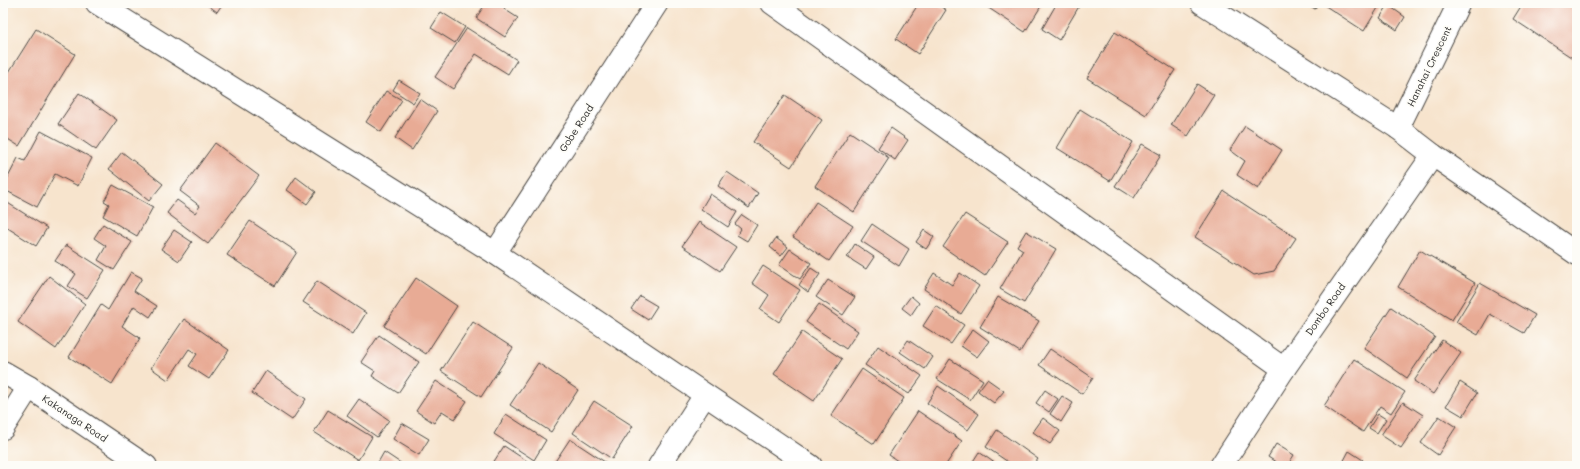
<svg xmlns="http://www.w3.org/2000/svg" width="1580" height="469" viewBox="0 0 1580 469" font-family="Mali,sans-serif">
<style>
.building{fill:#e8ab95}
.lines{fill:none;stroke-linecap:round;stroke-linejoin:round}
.minor-casing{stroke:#4a4743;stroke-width:24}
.minor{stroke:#fff;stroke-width:22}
.labels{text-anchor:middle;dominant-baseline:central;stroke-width:3.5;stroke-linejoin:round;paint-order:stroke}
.street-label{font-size:10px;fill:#2b2b2b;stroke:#fdfcf7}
</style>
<rect width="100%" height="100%" fill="#fdfcf7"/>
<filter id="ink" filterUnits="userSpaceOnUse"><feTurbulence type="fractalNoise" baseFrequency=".025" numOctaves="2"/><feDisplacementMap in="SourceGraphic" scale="8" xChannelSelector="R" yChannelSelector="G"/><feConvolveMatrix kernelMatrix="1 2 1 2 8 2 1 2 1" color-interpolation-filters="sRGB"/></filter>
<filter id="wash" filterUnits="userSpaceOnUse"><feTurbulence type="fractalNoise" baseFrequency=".012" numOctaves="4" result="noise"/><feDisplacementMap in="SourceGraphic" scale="16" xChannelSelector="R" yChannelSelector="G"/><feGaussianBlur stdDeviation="0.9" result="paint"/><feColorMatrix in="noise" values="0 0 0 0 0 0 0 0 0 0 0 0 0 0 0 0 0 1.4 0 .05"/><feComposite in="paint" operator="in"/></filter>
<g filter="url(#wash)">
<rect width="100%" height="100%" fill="#f7e4cd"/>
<g id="blocks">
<g class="building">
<polygon points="205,3 223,3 217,12"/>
<polygon points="486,3 508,3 504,9 518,18 505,37 476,18"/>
<polygon points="919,3 935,3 946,10 918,54 896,39"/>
<polygon points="981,3 1043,3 1025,32"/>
<polygon points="1057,3 1081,3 1059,40 1042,29"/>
<polygon points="1305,3 1318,3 1315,9"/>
<polygon points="1326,3 1381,3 1364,31 1324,5"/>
<polygon points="1523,3 1577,3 1577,61 1513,19"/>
<polygon points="1388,5 1405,17 1397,30 1380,18"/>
<polygon points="441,12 465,27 455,43 431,28"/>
<polygon points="467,28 517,60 508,74 476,54 453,89 435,77"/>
<polygon points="36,29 75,54 19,146 3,136 3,68 9,72"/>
<polygon points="1115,32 1175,70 1146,115 1087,78"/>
<polygon points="399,80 420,93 413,103 393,90"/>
<polygon points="1197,84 1214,95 1188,136 1171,125"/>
<polygon points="386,91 402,100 381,132 366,122"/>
<polygon points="79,93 117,120 96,150 58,124"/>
<polygon points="785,95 822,120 791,167 753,142"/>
<polygon points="420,99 437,111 412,150 395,138"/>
<polygon points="1080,109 1133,142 1110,181 1057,148"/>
<polygon points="1245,126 1282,150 1258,189 1237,175 1245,161 1230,150"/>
<polygon points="891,128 908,140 895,160 878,148"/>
<polygon points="41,131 92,158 78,186 55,174 37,207 3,189 3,187 18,158 25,161"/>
<polygon points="850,132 889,158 854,212 815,186"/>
<polygon points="215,143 259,176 208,244 167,213 177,200 195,213 200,206 180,191"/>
<polygon points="1142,144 1161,155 1134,198 1115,186"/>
<polygon points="122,152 163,184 149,201 109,169"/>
<polygon points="727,172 758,193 749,208 718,186"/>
<polygon points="296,177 316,192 307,204 287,190"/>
<polygon points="113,185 153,207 137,236 103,216 109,204 104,201"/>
<polygon points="1224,191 1296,238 1274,271 1254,275 1195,237"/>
<polygon points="710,194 737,212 728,227 701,209"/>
<polygon points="3,200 47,228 36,246 3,225"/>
<polygon points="816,202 853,226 829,261 793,237"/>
<polygon points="965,214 1008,242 985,276 943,247"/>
<polygon points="742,215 757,225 747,241 737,235 741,229 735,224"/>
<polygon points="250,221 297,252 275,286 227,255"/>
<polygon points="699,222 736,247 720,271 682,246"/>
<polygon points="103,224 132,242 114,270 98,260 106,246 94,238"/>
<polygon points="872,224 909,249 899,266 861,241"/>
<polygon points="174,230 192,242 179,261 161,249"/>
<polygon points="924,230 934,237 926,249 916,242"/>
<polygon points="1026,231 1056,249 1024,303 1000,289 1023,250 1017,246"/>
<polygon points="776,238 788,247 781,256 770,247"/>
<polygon points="855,244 874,257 866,269 847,257"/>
<polygon points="66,245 105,270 87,298 68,286 76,274 55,261"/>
<polygon points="790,249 811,263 800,279 779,265"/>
<polygon points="1420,250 1475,283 1452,320 1398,287"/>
<polygon points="763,266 800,290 779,322 760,309 769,295 752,283"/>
<polygon points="811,268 820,274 808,292 799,285"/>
<polygon points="131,272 142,278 134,291 157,306 150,317 134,306 122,326 140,338 112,384 69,357 101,305 108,310"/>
<polygon points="934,273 952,285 960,273 979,286 961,314 924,289"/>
<polygon points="49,276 85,304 56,349 18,322"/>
<polygon points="416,278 457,306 426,354 384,326"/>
<polygon points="828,280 855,297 843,315 816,297"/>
<polygon points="317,281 366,313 353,334 303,302"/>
<polygon points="1480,283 1535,315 1524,333 1490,314 1478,335 1456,322"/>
<polygon points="640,296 657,306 648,320 631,309"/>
<polygon points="911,296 919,303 911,315 902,308"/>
<polygon points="998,297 1039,321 1020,352 980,327"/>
<polygon points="819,304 858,331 846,349 806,322"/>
<polygon points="936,306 964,325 951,344 923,326"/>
<polygon points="1391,307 1435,337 1407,378 1364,348"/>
<polygon points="184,319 229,350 209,379 189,366 197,354 189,349 168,380 151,368"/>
<polygon points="473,322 513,348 481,397 441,371"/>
<polygon points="973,329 989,341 977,357 961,346"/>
<polygon points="802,332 842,359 814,401 774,374"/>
<polygon points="379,335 419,362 398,393 372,376 375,371 361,362"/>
<polygon points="908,340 933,357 925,369 900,352"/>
<polygon points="1442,340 1461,353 1433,394 1414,381"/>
<polygon points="878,346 922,376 909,394 865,365"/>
<polygon points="1050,349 1093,378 1082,394 1039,365"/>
<polygon points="950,359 983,380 970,400 937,379"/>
<polygon points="1354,359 1405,392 1391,413 1380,406 1363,432 1324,406"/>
<polygon points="538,363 578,390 551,432 510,405"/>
<polygon points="862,369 904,398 874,444 831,416"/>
<polygon points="266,371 306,399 292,420 252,393"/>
<polygon points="987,379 1004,391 994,403 978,391"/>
<polygon points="436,381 467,401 455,419 442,411 434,423 416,411"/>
<polygon points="1460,382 1477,393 1463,416 1446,406"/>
<polygon points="938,386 979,414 968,430 927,403"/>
<polygon points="1045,390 1058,399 1049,412 1036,403"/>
<polygon points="1062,396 1073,403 1061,422 1050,414"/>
<polygon points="359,399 389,420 377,437 347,416"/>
<polygon points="594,401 633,426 612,459 573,433"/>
<polygon points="1403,402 1423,415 1401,448 1381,435"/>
<polygon points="328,410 372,437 358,460 314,432"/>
<polygon points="918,411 962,441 945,466 905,466 889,455"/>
<polygon points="506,414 546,440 534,460 494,434"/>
<polygon points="1378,414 1386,419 1377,433 1369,428"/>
<polygon points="1439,416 1456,427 1438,455 1421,443"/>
<polygon points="1043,418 1060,431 1050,444 1033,432"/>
<polygon points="402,423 429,439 419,455 393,439"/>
<polygon points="997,430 1038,459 1033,466 1014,466 986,447"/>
<polygon points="570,439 611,466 552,466"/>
<polygon points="1276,444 1294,455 1287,466 1282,466 1268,457"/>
<polygon points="504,446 527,461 523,466 491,466"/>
<polygon points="1349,451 1363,460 1360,466 1341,466"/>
<polygon points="384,452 405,466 376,466"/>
<polygon points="979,452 999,466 970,466"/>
</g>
</g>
</g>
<g filter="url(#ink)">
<use href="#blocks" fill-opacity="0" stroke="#4a4743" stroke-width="1"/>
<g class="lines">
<defs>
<g id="minor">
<polyline points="97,3 495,253 811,466"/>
<polyline points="772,3 1284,369"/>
<polyline points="1202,3 1398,128 1433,155 1577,254"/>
<polyline points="1398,128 1459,3"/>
<polyline points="495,253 657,3"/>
<polyline points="3,372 29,387 146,466"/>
<polyline points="3,428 29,387"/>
<polyline points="659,466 705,395"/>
<polyline points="1221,466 1284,369 1433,155"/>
</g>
</defs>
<use href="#minor" class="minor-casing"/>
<use href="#minor" class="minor"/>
</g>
</g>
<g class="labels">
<g class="street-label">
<text transform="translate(1429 66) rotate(-64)">Hanahai Crescent</text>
<text transform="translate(576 128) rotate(-57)">Gobe Road</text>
<text transform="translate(1325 309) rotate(-55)">Dombo Road</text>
<text transform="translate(75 418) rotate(34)">Kakanaga Road</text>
</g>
</g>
<rect width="1580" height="469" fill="none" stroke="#fdfcf7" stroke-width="16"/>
</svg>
